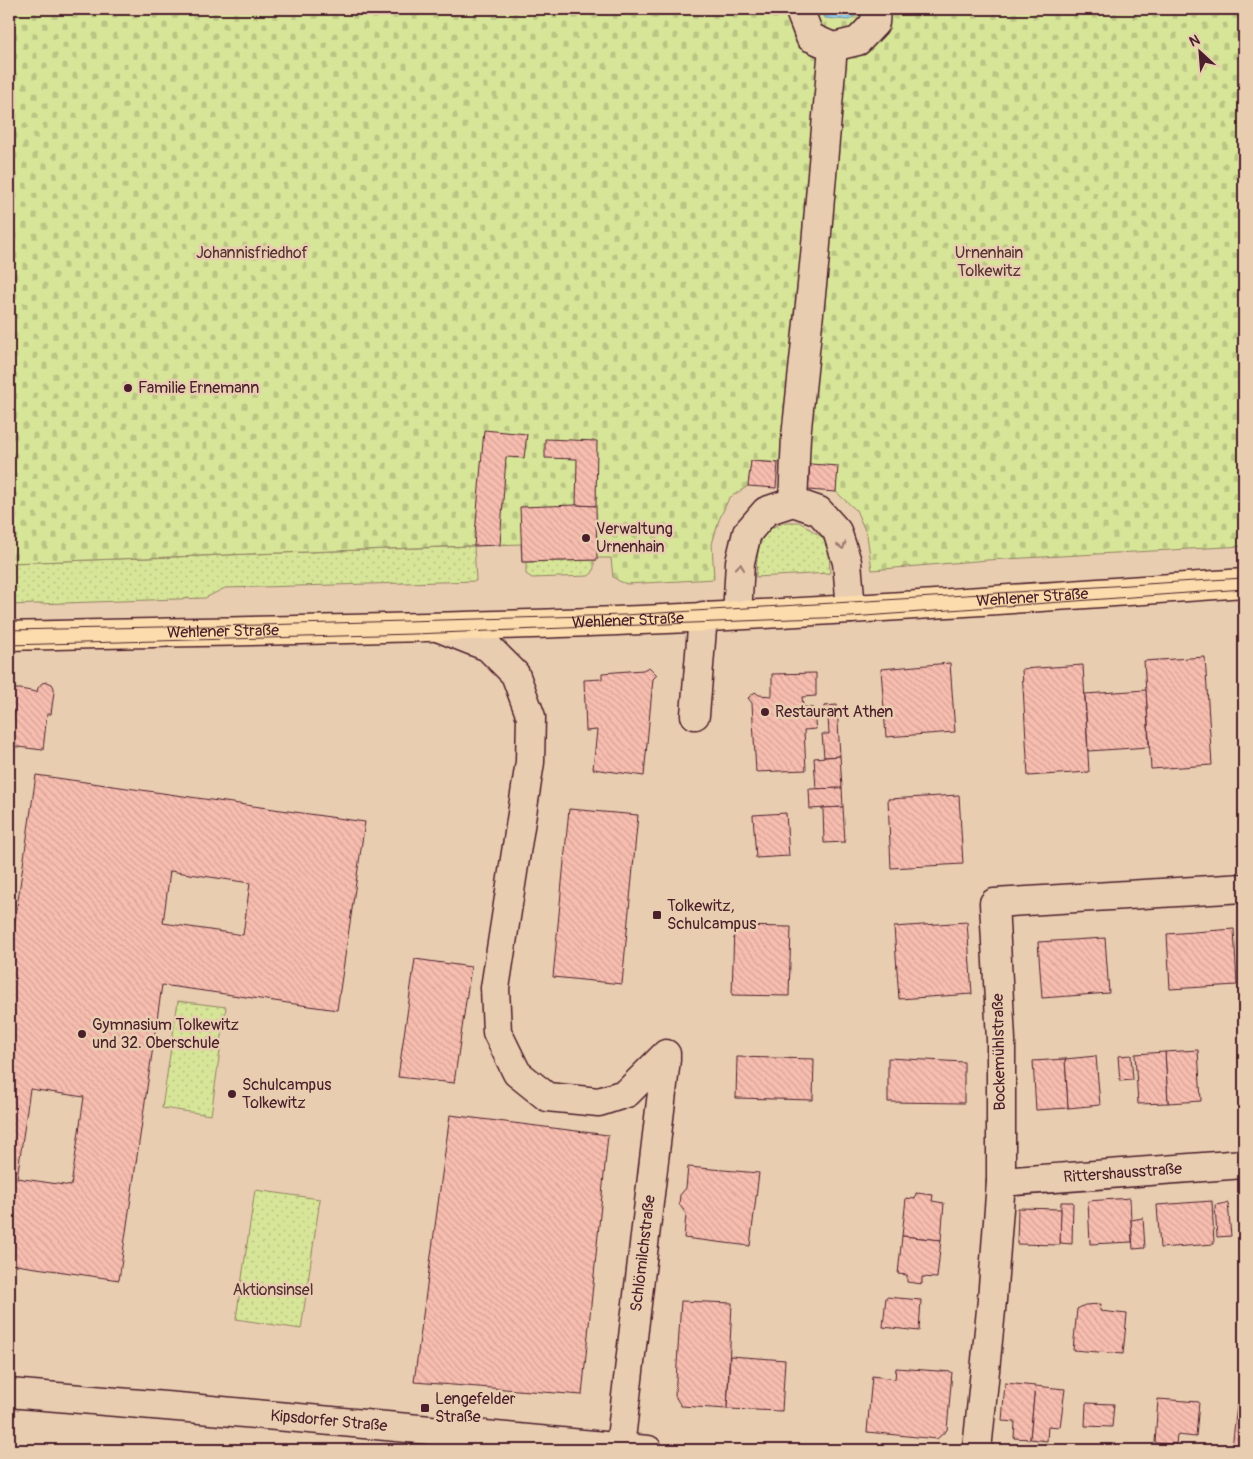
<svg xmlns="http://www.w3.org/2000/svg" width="1253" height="1459" viewBox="0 0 1253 1459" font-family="Pangolin,sans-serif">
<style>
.green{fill:url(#green-dots);stroke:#908262}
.cemetery{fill:url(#cemetery-stones);stroke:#908262}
.water{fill:url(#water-waves);stroke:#768ca4}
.building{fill:url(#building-back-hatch);stroke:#4a1f2b;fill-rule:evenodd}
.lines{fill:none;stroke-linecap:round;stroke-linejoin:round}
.minor-casing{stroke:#4a1f2b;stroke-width:31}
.major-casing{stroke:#4a1f2b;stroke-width:31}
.minor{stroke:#e9cdb0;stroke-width:28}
.major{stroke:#fcdcac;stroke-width:28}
.tram{stroke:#4a1f2b;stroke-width:1}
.oneway{stroke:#9a766e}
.poi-dot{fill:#4a1f2b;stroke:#e9cdb0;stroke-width:2}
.labels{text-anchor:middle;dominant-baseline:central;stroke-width:5;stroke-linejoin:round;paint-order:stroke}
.park-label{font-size:16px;fill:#583336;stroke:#e9cdb0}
.poi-label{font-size:16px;fill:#4a1f2b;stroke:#e9cdb0;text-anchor:start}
.street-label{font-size:16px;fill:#4a1f2b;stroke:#e9cdb0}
</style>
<defs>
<pattern id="green-dots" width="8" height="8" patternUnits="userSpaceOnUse" patternTransform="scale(1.25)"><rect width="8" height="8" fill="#d7e598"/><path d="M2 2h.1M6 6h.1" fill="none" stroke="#bac483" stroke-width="1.8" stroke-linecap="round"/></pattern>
<pattern id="cemetery-stones" width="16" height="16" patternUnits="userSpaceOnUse" patternTransform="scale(1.25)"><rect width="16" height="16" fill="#d7e598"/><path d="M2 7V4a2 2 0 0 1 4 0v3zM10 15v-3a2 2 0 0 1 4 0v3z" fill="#bac483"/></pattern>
<pattern id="water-waves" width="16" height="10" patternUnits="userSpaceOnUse" patternTransform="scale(1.25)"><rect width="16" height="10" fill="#93d4f5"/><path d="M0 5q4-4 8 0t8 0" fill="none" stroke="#80b6d2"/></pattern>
<pattern id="building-back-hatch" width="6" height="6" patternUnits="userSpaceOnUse" patternTransform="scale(1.25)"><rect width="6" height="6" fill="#f7bdaf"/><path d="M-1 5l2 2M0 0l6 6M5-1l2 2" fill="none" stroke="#d5a297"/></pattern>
</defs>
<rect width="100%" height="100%" fill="#e9cdb0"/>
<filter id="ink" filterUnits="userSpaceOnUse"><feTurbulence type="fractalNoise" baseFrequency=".02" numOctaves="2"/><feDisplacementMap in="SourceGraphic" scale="10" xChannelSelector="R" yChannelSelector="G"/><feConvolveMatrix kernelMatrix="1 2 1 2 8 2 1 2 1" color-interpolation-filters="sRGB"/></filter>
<g filter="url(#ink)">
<g class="green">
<path d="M787,522H799L822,537L829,549L830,573L756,577C757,559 756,539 772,528C776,525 782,524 787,522Z"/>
<polygon points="474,546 476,581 225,588 205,598 9,605 9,563"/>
<path d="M594,560C594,567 595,573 588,576L532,578L526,574V562Z"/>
<polygon points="178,1001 226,1007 211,1115 162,1108"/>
<polygon points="255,1190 320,1199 301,1329 236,1319"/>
</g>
<polygon class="cemetery" points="9,9 1244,9 1244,546 987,560 872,570 867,535 856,510 836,492 837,466 751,461 748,486 729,498 719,520 712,544 714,579 627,584 619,581 613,577 611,558 597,558 597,560 594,560 522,562 521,544 9,563"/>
<polygon class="water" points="821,9 858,9 858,13 849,20 825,18"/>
<g class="building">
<polygon points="484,430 527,434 524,458 506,457 500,545 474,546"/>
<polygon points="545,439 597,441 596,506 576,505 577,459 545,458"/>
<polygon points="751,461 778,463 776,488 748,486"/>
<polygon points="810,464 838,466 836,492 808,490"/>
<polygon points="576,505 596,506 597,560 522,562 520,507"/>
<polygon points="1205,657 1212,765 1151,769 1144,661"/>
<polygon points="950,663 955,732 886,737 881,669"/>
<polygon points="1083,665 1089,772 1028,776 1022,669"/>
<polygon points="649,667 657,675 653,679 644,776 593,769 597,730 586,731 584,680 602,679 602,673 643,670"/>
<polygon points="816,673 816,696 802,697 803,707 813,708 816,729 804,730 806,770 756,772 752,703 748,698 755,692 759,695 772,696 772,674"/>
<polygon points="47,682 52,684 54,688 54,692 51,714 47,714 43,750 10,746 14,710 9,710 9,689 20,689 37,692 38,688 42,683"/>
<polygon points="1146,690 1149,747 1088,751 1085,694"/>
<polygon points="837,705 840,756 824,757 822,734 829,734 828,717 824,717 824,706"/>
<polygon points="840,756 842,788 816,789 814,758"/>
<path d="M36,775L365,822L337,1010L162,985L119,1280L9,1264V962ZM170,871L250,883L243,935L163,923ZM30,1089L84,1097L71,1186L17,1178Z"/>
<polygon points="842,788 843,807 810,809 809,789"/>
<polygon points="959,795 963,864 891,868 888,799"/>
<polygon points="843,807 845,842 824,843 823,808"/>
<polygon points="569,809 638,815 622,984 553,977"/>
<polygon points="786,813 789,856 756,858 753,815"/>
<polygon points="967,922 972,994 899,999 894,927"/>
<polygon points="734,926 791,927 789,996 732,995"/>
<polygon points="1234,929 1237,985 1170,989 1167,934"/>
<polygon points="1105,938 1109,993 1042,998 1038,942"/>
<polygon points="415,959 471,967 454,1083 398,1077"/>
<polygon points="1198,1050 1201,1101 1168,1103 1165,1052"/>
<polygon points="1165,1052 1168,1103 1138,1104 1135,1054"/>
<polygon points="1131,1055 1133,1080 1120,1081 1118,1056"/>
<polygon points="1096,1056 1100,1105 1068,1108 1065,1059"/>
<polygon points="737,1057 814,1059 813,1100 736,1098"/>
<polygon points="888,1058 964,1062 964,1103 888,1102"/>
<polygon points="1065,1059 1068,1108 1036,1110 1033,1061"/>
<polygon points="450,1115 608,1135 582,1395 414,1382"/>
<polygon points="688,1167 759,1173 750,1246 684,1238 686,1214 679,1204 680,1195 686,1188"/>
<polygon points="916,1193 933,1195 932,1201 944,1203 941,1240 902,1236 906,1198 915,1199"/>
<polygon points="1130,1198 1132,1242 1090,1244 1088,1201"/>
<polygon points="1212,1201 1214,1244 1160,1248 1157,1205"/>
<polygon points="1061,1202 1073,1202 1072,1244 1060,1243"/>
<polygon points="1228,1203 1231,1236 1217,1237 1215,1205"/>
<polygon points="1244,1204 1244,1248 1242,1248 1239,1205"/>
<polygon points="1018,1208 1061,1209 1060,1245 1017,1244"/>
<polygon points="1143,1218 1145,1248 1133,1249 1131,1220"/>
<polygon points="902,1236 941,1240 937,1278 922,1277 922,1284 907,1282 907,1275 898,1274"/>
<polygon points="886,1297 921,1300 919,1331 883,1327"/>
<polygon points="681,1301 732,1303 727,1409 681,1406 675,1396"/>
<polygon points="1101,1304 1100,1311 1127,1314 1123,1354 1073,1350 1077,1309 1085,1305"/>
<polygon points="730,1356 785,1360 782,1411 727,1409"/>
<polygon points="896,1368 952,1372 947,1430 937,1439 867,1432 872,1376 895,1379"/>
<polygon points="1005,1383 1035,1386 1030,1439 1014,1438 1015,1422 1002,1421"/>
<polygon points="1035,1386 1065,1389 1060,1427 1048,1426 1047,1441 1030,1439"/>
<polygon points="1158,1399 1199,1402 1196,1437 1177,1435 1176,1444 1155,1443"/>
<polygon points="1086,1403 1114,1404 1112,1427 1085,1426"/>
<polygon points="1237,1405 1244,1406 1244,1449 1232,1448"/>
</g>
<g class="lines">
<defs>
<g id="minor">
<polyline points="801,9 801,14 810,37 833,47 858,41 875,23 876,9"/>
<polyline points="793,502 796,437 815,256 833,47"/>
<polyline points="737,615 740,562 747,533 766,511 793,502 819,511 837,531 847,562 851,609"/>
<polyline points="440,628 488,647 515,674 531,717 530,762 495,988 497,1032 517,1073 547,1097 599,1102 627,1093 666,1054"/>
<polyline points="695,715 703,616"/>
<path id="s1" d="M1001,1182L1244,1164"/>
<path id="s2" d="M9,1393L189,1408L648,1450"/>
<path id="s3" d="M620,1447L666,1059"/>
<polyline points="977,1450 992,1300 1001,1182 1001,1040 994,903 1244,888"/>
</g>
<g id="major">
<path id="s4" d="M9,636C220,631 431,629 642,620C843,611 1044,597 1244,583"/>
</g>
</defs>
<use href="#minor" class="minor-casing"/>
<use href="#major" class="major-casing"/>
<use href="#minor" class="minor"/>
<use href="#major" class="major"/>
<g class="tram">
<polyline points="9,630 260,625 624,615 851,602 1244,578"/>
<polyline points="9,645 414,634 792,619 851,617 1244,589"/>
</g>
</g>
<defs><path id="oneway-chevron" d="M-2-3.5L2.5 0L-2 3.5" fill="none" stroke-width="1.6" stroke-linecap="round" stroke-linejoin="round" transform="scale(1.25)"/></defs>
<g class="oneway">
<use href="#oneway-chevron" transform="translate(842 546) rotate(73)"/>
<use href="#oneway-chevron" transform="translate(740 567) rotate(-84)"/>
</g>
</g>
<g class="poi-dot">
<circle cx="128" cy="388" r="5"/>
<circle cx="586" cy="538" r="5"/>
<circle cx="765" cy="712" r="5"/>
<rect x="652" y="910" width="10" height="10" rx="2.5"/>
<circle cx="82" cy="1034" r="5"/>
<circle cx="232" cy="1094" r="5"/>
<rect x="420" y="1403" width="10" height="10" rx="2.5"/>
</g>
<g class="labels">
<g class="park-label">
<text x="252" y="253">Johannisfriedhof</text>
<text x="989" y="253">Urnenhain<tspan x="989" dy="18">Tolkewitz</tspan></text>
<text x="273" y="1290">Aktionsinsel</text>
</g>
<g class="poi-label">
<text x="138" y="388">Familie Ernemann</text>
<text x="596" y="529">Verwaltung<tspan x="596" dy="18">Urnenhain</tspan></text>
<text x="775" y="712">Restaurant Athen</text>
<text x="667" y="906">Tolkewitz,<tspan x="667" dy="18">Schulcampus</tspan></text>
<text x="92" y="1025">Gymnasium Tolkewitz<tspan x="92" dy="18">und 32. Oberschule</tspan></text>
<text x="242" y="1085">Schulcampus<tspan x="242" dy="18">Tolkewitz</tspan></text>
<text x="435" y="1399">Lengefelder<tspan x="435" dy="18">Straße</tspan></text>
</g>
<g class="street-label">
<text stroke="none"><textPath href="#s4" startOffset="1024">Wehlener Straße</textPath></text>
<text stroke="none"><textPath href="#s4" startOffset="619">Wehlener Straße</textPath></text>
<text stroke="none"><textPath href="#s4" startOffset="214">Wehlener Straße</textPath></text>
<text transform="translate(999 1052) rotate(-91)">Bockemühlstraße</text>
<text stroke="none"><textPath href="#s1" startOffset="122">Rittershausstraße</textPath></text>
<text stroke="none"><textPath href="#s3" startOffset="195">Schlömilchstraße</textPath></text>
<text stroke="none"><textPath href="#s2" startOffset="321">Kipsdorfer Straße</textPath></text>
</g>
</g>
<rect width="1253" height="1459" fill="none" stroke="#e9cdb0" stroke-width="30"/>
<rect x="15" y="15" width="1223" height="1429" fill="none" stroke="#4a1f2b" stroke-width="2" filter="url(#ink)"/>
<g transform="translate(1200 52) rotate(334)" stroke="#e9cdb0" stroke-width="4" paint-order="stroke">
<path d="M0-4L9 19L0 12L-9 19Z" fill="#4a1f2b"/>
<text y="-8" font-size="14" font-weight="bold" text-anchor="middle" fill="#4a1f2b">N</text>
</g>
</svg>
